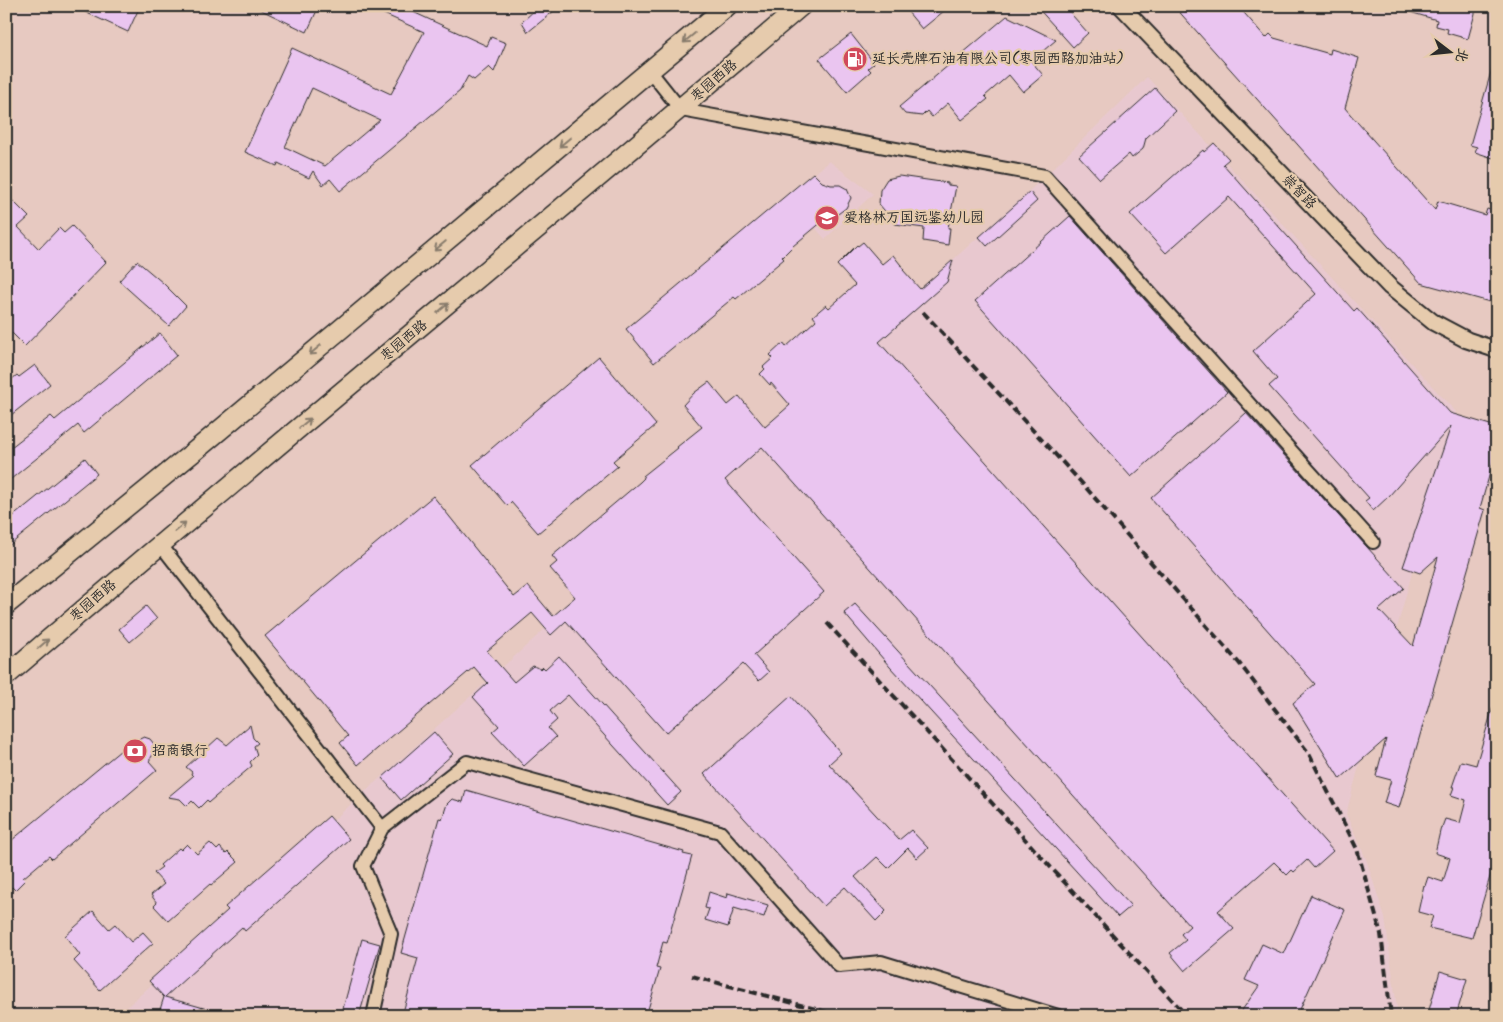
<svg xmlns="http://www.w3.org/2000/svg" width="1503" height="1022" viewBox="0 0 1503 1022" font-family="Kalam,'LXGW WenKai TC',sans-serif">
<style>
.built{fill:#e8c8cf}
.building{fill:#eac5f0;stroke:#2b2b2b;fill-rule:evenodd}
.lines{fill:none;stroke-linecap:round;stroke-linejoin:round}
.minor-casing{stroke:#2b2b2b;stroke-width:16}
.tertiary-casing{stroke:#2b2b2b;stroke-width:19}
.primary-casing{stroke:#2b2b2b;stroke-width:22}
.minor{stroke:#e6cbad;stroke-width:12}
.tertiary{stroke:#e6cbad;stroke-width:15}
.primary{stroke:#e6cbad;stroke-width:19}
.rail{stroke:#2b2b2b;stroke-width:4;stroke-dasharray:8 4;stroke-linecap:butt}
.oneway{stroke:#887b6c}
.labels{text-anchor:middle;dominant-baseline:central;stroke-width:4.5;stroke-linejoin:round;paint-order:stroke}
.poi-label{font-size:14px;fill:#2b2b2b;stroke:#e6cbad;text-anchor:start}
.street-label{font-size:14px;fill:#2b2b2b;stroke:#e6cbad}
</style>
<rect width="100%" height="100%" fill="#e7c9c1"/>
<filter id="ink" filterUnits="userSpaceOnUse"><feTurbulence type="fractalNoise" baseFrequency=".02" numOctaves="2"/><feDisplacementMap in="SourceGraphic" scale="10" xChannelSelector="R" yChannelSelector="G"/><feConvolveMatrix kernelMatrix="1 2 1 2 8 2 1 2 1" color-interpolation-filters="sRGB"/></filter>
<g filter="url(#ink)">
<g class="built">
<polygon points="1147,77 1456,412 1346,814 1366,859 1385,918 1398,1016 118,1015 1039,182"/>
<polygon points="829,161 873,194 825,239 789,197"/>
</g>
<g class="building">
<polygon points="72,6 140,6 128,32"/>
<polygon points="253,6 319,6 307,32"/>
<path d="M366,6H400L487,46L491,37L506,43L494,72L489,67L474,80L468,76L460,91L340,191L330,179L323,185L313,171L309,178L278,163L277,166L245,152L292,48L391,94L424,32ZM312,88L380,120L325,166L285,147Z"/>
<polygon points="539,6 560,6 528,32 522,22"/>
<polygon points="903,6 950,6 922,29"/>
<polygon points="1036,6 1064,6 1088,33 1073,47"/>
<polygon points="1174,6 1238,6 1266,38 1270,34 1274,38 1330,54 1331,49 1359,58 1345,108 1350,114 1435,210 1438,201 1485,215 1487,209 1497,212 1497,304 1421,283"/>
<polygon points="1403,6 1477,6 1468,39 1447,33 1448,29 1436,26 1437,20 1403,10"/>
<polygon points="1007,16 1056,40 1031,61 1043,75 1023,92 1009,75 985,96 988,99 962,120 948,103 932,117 927,111 922,116 905,114 899,107"/>
<polygon points="851,34 874,63 868,68 871,71 847,92 819,59"/>
<polygon points="1493,65 1497,65 1497,146 1493,158 1475,152 1477,147 1470,145"/>
<polygon points="1155,88 1175,111 1146,138 1143,149 1132,158 1129,154 1100,179 1079,156"/>
<polygon points="1214,143 1229,159 1223,164 1354,311 1357,308 1450,413 1497,427 1497,448 1480,508 1485,510 1399,808 1384,803 1391,780 1376,776 1386,739 1340,779 1293,703 1315,684 1151,498 1246,413 1404,588 1379,610 1413,646 1438,557 1420,573 1403,567 1451,426 1389,496 1373,511 1365,501 1369,498 1269,386 1277,379 1253,351 1316,294 1229,197 1166,253 1130,214 1203,150 1204,152"/>
<polygon points="813,173 822,182 831,185 840,185 847,189 851,198 846,208 831,219 829,216 793,246 782,257 784,259 736,299 734,297 654,363 626,329"/>
<polygon points="899,176 948,183 948,185 956,186 948,228 950,228 948,245 923,241 924,228 895,224 896,217 888,214 884,210 879,204 880,190 887,179"/>
<polygon points="1030,192 1037,201 987,246 979,237"/>
<polygon points="6,194 29,217 18,227 39,249 59,228 64,233 72,226 106,262 25,346 6,327"/>
<polygon points="1070,216 1227,392 1131,477 975,301"/>
<polygon points="863,242 882,264 893,255 904,269 903,270 920,289 953,260 947,282 879,342 1333,851 1314,868 1307,860 1294,872 1292,870 1287,875 1274,862 1218,911 1234,929 1185,971 1170,953 1186,940 1181,934 1190,926 762,447 725,480 824,592 754,655 769,672 759,681 743,664 666,733 566,621 551,635 532,613 487,651 514,682 533,666 541,669 543,667 545,669 559,656 681,792 667,805 568,695 550,711 557,720 548,728 556,737 524,766 492,732 499,726 473,697 488,683 474,667 358,765 340,743 348,736 265,636 433,496 514,597 528,586 553,616 575,597 550,568 557,562 552,556 640,482 644,478 643,476 678,448 677,447 702,427 683,405 694,393 709,382 728,405 739,396 765,427 790,405 771,383 770,385 760,374 765,369 763,367 773,358 770,355 783,343 786,347 816,320 813,316 826,305 829,308 855,285 837,265 857,245 858,246"/>
<polygon points="137,261 163,283 186,306 169,326 119,281"/>
<polygon points="160,333 177,355 84,433 78,425 6,483 6,451 51,416 55,420"/>
<polygon points="599,357 656,425 613,461 618,466 538,533 511,502 507,506 472,465"/>
<polygon points="35,365 50,384 6,419 6,384 17,375 19,377"/>
<polygon points="85,458 97,474 6,548 6,522"/>
<polygon points="855,604 1131,906 1118,917 890,667 844,613"/>
<polygon points="146,606 157,619 130,642 119,629"/>
<polygon points="791,696 841,753 829,764 899,840 911,830 928,848 917,858 908,848 888,868 877,857 855,877 886,911 876,921 845,887 824,906 704,774"/>
<polygon points="1493,707 1497,707 1497,853 1472,938 1429,928 1433,916 1418,912 1424,885 1425,886 1428,877 1443,882 1450,858 1435,853 1441,827 1442,827 1445,819 1460,823 1466,800 1451,795 1454,787 1452,787 1461,761 1476,765"/>
<polygon points="250,725 253,738 258,743 254,746 257,755 250,762 252,766 209,802 207,800 199,808 192,801 187,806 180,799 168,797 193,776 191,774 192,772 186,767 218,738 227,745"/>
<polygon points="434,732 453,754 401,800 382,778"/>
<polygon points="144,737 150,739 154,744 155,751 149,761 157,770 52,859 49,856 23,878 25,880 15,890 12,887 6,892 6,845 132,741 133,742"/>
<polygon points="466,790 684,852 683,854 692,856 667,943 663,942 656,968 660,969 646,1016 402,1016 418,958 401,953 439,818 442,819 447,804 452,799 463,802"/>
<polygon points="329,816 349,839 245,931 242,927 165,997 218,1012 218,1016 158,1016 164,997 149,981 228,910 225,907"/>
<polygon points="210,843 217,850 220,847 226,854 228,852 238,862 211,885 210,884 168,921 154,906 157,903 151,895 164,884 154,873 162,867 160,865 179,848 181,850 187,844 197,854"/>
<polygon points="709,892 727,898 728,893 768,905 764,917 734,908 728,927 705,920 709,909 705,908"/>
<polygon points="1311,895 1345,910 1297,1016 1238,1016 1259,986 1245,980 1262,944 1284,954"/>
<polygon points="93,911 109,929 115,924 131,942 143,932 153,943 100,990 74,961 80,955 65,936"/>
<polygon points="362,939 380,944 359,1016 341,1016"/>
<polygon points="1440,971 1467,979 1456,1016 1429,1010"/>
</g>
<g class="lines">
<defs>
<g id="minor">
<polyline points="650,71 681,110 1045,176 1373,542"/>
<polyline points="160,544 382,828"/>
<polyline points="373,1016 391,934 363,866 382,828 467,762 720,832 839,966 881,962 1058,1016"/>
</g>
<polyline id="tertiary" points="1121,6 1390,287 1433,322 1467,340 1497,350"/>
<g id="primary">
<polyline points="6,605 196,450 727,6"/>
<path d="M6,676C269,450 537,231 801,6"/>
</g>
</defs>
<use href="#minor" class="minor-casing"/>
<use href="#tertiary" class="tertiary-casing"/>
<use href="#primary" class="primary-casing"/>
<use href="#minor" class="minor"/>
<use href="#tertiary" class="tertiary"/>
<use href="#primary" class="primary"/>
<g class="rail">
<polyline points="923,312 1080,481 1239,663 1308,752 1357,849 1381,934 1391,1016"/>
<polyline points="827,623 1187,1016"/>
<polyline points="692,976 842,1016"/>
</g>
</g>
<defs><path id="oneway-shaft" d="M-6 0H5M1.5-3L5.5 0L1.5 3" fill="none" stroke-width="1.6" stroke-linecap="round" stroke-linejoin="round" transform="scale(1.25)"/></defs>
<g class="oneway">
<use href="#oneway-shaft" transform="translate(689 38) rotate(140)"/>
<use href="#oneway-shaft" transform="translate(565 142) rotate(140)"/>
<use href="#oneway-shaft" transform="translate(440 246) rotate(140)"/>
<use href="#oneway-shaft" transform="translate(443 308) rotate(-40)"/>
<use href="#oneway-shaft" transform="translate(315 350) rotate(140)"/>
<use href="#oneway-shaft" transform="translate(305 423) rotate(-40)"/>
<use href="#oneway-shaft" transform="translate(180 527) rotate(-40)"/>
<use href="#oneway-shaft" transform="translate(43 644) rotate(-41)"/>
</g>
</g>
<defs>
<symbol id="fuel-disc" viewBox="-11 -11 22 22"><circle r="9.5" fill="#d1495b" stroke="#e6cbad"/><path d="M-5.5-6h7V0h2V4h1.3V-2.5L3-4.5l.8-.8L6-3V5H2.5V1h-1V6h-7ZM-4.2-4.7v3.2H.2V-4.7Z" fill="#fff"/></symbol>
<symbol id="school-disc" viewBox="-11 -11 22 22"><circle r="9.5" fill="#d1495b" stroke="#e6cbad"/><path d="M0-5L7-2L0 1L-7-2ZM-4 1L0 2.5L4 1V4Q0 6-4 4Z" fill="#fff"/></symbol>
<symbol id="bank-disc" viewBox="-11 -11 22 22"><circle r="9.5" fill="#d1495b" stroke="#e6cbad"/><path d="M-6-4H6V4H-6ZM0-2.3a2.3 2.3 0 1 0 0 4.6a2.3 2.3 0 1 0 0-4.6Z" fill="#fff"/></symbol>
</defs>
<g fill-rule="evenodd">
<use href="#fuel-disc" x="841" y="45" width="28" height="28"/>
<use href="#school-disc" x="813" y="204" width="28" height="28"/>
<use href="#bank-disc" x="121" y="737" width="28" height="28"/>
</g>
<g class="labels">
<g class="poi-label">
<text x="872" y="59">延长壳牌石油有限公司(枣园西路加油站)</text>
<text x="844" y="218">爱格林万国远鉴幼儿园</text>
<text x="152" y="751">招商银行</text>
</g>
<g class="street-label">
<text transform="translate(714 81) rotate(-41)">枣园西路</text>
<text transform="translate(1299 192) rotate(46)">崇智路</text>
<text transform="translate(404 341) rotate(-40)">枣园西路</text>
<text transform="translate(93 601) rotate(-41)">枣园西路</text>
</g>
</g>
<rect width="1503" height="1022" fill="none" stroke="#e6cbad" stroke-width="25"/>
<rect x="12" y="12" width="1478" height="997" fill="none" stroke="#2b2b2b" stroke-width="2" filter="url(#ink)"/>
<g transform="translate(1450 52) rotate(106)" stroke="#e6cbad" stroke-width="4" paint-order="stroke">
<path d="M0-4L9 19L0 12L-9 19Z" fill="#2b2b2b"/>
<text y="-8" font-size="14" font-weight="bold" text-anchor="middle" fill="#2b2b2b">北</text>
</g>
</svg>
